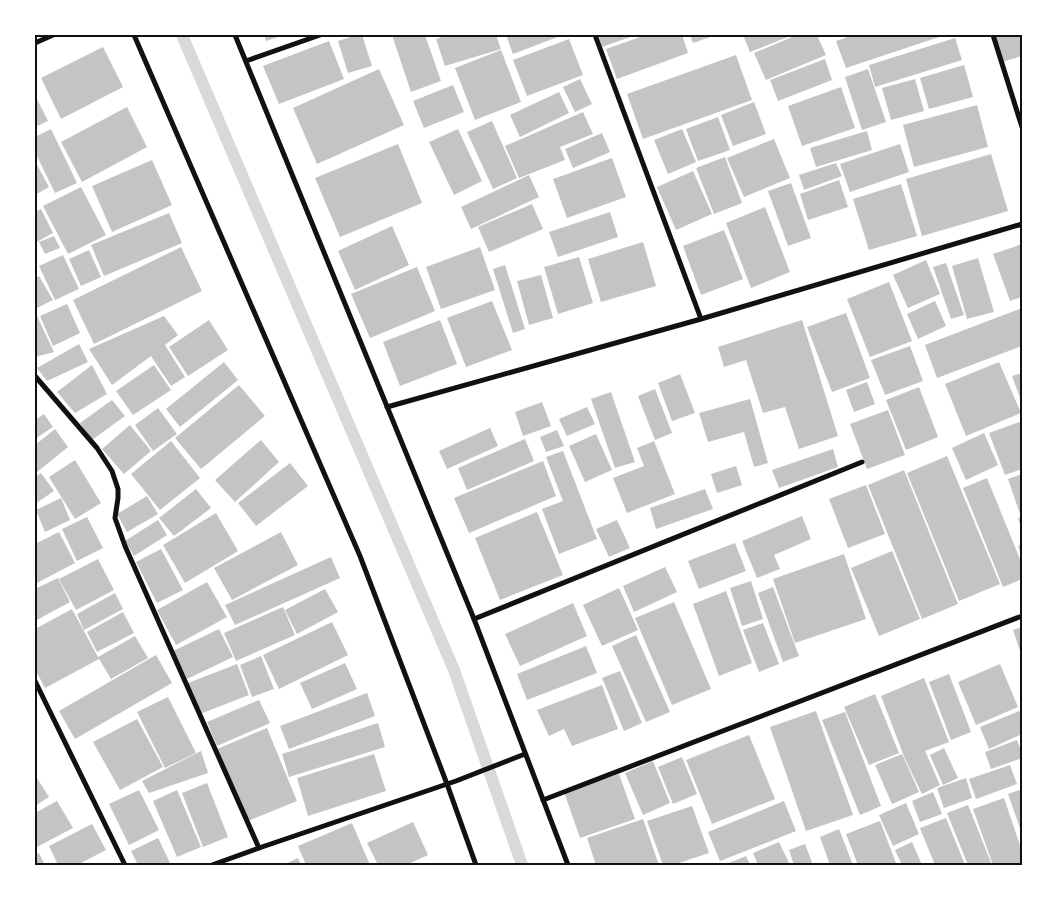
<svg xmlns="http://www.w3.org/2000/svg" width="1057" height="900" viewBox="0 0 1057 900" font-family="Lato,sans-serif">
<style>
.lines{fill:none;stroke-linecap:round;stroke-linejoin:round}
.stream{stroke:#d9d9d9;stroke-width:12}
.building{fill:#c4c4c4}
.minor{stroke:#111;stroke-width:5}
.neatline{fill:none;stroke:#111;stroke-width:2}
</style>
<rect width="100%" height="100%" fill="#fff"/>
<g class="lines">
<polyline class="stream" points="182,35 454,670 522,865"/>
</g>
<g class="building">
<polygon points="264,35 284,35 266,41"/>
<polygon points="357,35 362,35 372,66 348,73 338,41"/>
<polygon points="392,35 425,35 441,81 411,92"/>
<polygon points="448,35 496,35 501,49 445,66 436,39"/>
<polygon points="506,35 563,35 513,54"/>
<polygon points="598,35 636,35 602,47"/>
<polygon points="646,35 682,35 688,53 617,79 606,49"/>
<polygon points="690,35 716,35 693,43"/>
<polygon points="743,35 793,35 750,52"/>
<polygon points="797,35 817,35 826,55 766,80 754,53"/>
<polygon points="853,35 945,35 846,68 836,41"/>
<polygon points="994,35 1022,35 1022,56 1002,62"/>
<polygon points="955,38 962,60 875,87 869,65"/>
<polygon points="569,39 583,75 527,96 513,60"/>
<polygon points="329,41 344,79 279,104 263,66"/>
<polygon points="103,47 123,87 61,119 41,78"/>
<polygon points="501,50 521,102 475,120 455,68"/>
<polygon points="736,55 752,100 643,139 627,94"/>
<polygon points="825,59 832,80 778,101 770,80"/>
<polygon points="964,65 973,97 929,109 920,78"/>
<polygon points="379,69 404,125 317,164 293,108"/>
<polygon points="868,69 886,122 862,130 845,77"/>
<polygon points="580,79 592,104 575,112 563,87"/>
<polygon points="915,79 924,111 891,120 882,88"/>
<polygon points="453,85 464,112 424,128 413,101"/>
<polygon points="841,87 855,128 802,146 788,106"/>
<polygon points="559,92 569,113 520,137 510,115"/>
<polygon points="35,95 48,121 35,127"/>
<polygon points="754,102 766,134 733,146 721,115"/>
<polygon points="977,105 988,147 914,167 903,125"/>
<polygon points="127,107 147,147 82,182 61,142"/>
<polygon points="583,112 593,134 560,147 565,160 519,178 505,146"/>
<polygon points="718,117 730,150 698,161 686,129"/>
<polygon points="492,121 517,178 493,189 467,132"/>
<polygon points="51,129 77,183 55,193 35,152 35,137"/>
<polygon points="458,129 482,181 454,195 429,142"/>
<polygon points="682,129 696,162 668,174 654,140"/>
<polygon points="867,131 872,150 816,167 810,148"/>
<polygon points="602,133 610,152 573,168 565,149"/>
<polygon points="774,139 790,178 744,197 727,158"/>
<polygon points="398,144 422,203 340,237 315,178"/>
<polygon points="900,144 909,172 850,192 840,164"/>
<polygon points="991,154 1008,211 922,236 906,179"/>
<polygon points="725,157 742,203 714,214 696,168"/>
<polygon points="612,158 626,197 567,218 553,179"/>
<polygon points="152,160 172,205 112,232 92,186"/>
<polygon points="35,161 49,187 35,195"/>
<polygon points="836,163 842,176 804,190 799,175"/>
<polygon points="693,171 712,214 676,230 657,187"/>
<polygon points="529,175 539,197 471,229 461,207"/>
<polygon points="839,180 848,207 808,220 800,194"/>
<polygon points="791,183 811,238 788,246 768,191"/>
<polygon points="901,184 917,236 869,250 853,199"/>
<polygon points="81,187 106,235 68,254 43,206"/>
<polygon points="532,204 543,229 489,252 478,227"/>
<polygon points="765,207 790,272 751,288 726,223"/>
<polygon points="41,209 53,233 35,243 35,212"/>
<polygon points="610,212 618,237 558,257 549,232"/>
<polygon points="169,213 182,243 104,276 91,245"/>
<polygon points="392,226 409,265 355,290 338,251"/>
<polygon points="724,230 743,279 701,295 683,246"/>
<polygon points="54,236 60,248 45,254 39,242"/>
<polygon points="643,242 656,286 601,302 588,259"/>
<polygon points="1022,244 1022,297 1010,301 993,254"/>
<polygon points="181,247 202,291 94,344 73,300"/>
<polygon points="480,247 495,290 441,309 426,267"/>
<polygon points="89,250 101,277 81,286 69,259"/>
<polygon points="63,255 79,289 55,300 39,266"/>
<polygon points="579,257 593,303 558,314 544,267"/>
<polygon points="978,258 994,312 967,319 952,266"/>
<polygon points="926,260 940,294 908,308 893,275"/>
<polygon points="946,263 964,315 951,319 933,267"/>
<polygon points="505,265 525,329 513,333 493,269"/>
<polygon points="417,267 435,311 370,338 351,294"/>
<polygon points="541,275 553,318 529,325 517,281"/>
<polygon points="39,276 53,300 35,309 35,279"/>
<polygon points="889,282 912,341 870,357 847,299"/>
<polygon points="492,301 512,350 466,367 447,318"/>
<polygon points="935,301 946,326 918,339 907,314"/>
<polygon points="67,304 80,333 53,346 40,316"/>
<polygon points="1022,308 1022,346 937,378 925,345"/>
<polygon points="846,313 870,378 832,392 807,327"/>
<polygon points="37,316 54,352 35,357 35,317"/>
<polygon points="164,316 178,335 165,345 185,377 171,386 151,356 112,385 89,349"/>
<polygon points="209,320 228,350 188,376 169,347"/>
<polygon points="440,320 457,364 400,386 383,342"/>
<polygon points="802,320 838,436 799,449 785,407 763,413 746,360 724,367 718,347"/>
<polygon points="79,344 88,362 47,381 37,368"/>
<polygon points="910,346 923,381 885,395 871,360"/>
<polygon points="224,362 238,380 180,427 166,409"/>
<polygon points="999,362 1021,413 966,436 945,384"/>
<polygon points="92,365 107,394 75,413 57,392"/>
<polygon points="154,365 171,390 133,415 116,391"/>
<polygon points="1022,373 1022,403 1012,376"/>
<polygon points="680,374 695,413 672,421 658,383"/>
<polygon points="867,382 875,404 854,412 846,390"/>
<polygon points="239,385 265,416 201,469 175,438"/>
<polygon points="919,387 938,437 906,450 886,400"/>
<polygon points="655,389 672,433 655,440 638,396"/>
<polygon points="611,392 635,462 615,468 591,399"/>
<polygon points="750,399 768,463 754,467 744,432 708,442 699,413"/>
<polygon points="112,400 125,416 92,440 80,423"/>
<polygon points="542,402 551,426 523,436 515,412"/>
<polygon points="587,407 595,424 567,436 559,419"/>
<polygon points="158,408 177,434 153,451 135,425"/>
<polygon points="888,410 905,455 867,469 850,424"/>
<polygon points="44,414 53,427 35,439 35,420"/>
<polygon points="1022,421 1022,469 1005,475 989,433"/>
<polygon points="130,425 151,451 124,474 102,449"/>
<polygon points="490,428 498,446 447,469 439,451"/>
<polygon points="55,429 68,447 37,472 35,470 35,445"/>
<polygon points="557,430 564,446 546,452 540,437"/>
<polygon points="984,433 998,465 966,480 952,448"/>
<polygon points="596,434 612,470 585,482 569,446"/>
<polygon points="525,439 534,461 467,490 458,468"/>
<polygon points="261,440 279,462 235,502 215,480"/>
<polygon points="171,441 200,478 160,510 131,474"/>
<polygon points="654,441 675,494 627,513 613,478 644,466 637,448"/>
<polygon points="833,449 838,467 779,488 772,470"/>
<polygon points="563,451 597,539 559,554 542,509 563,501 546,457"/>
<polygon points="947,456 1000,584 959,601 907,473"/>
<polygon points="75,460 101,503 75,519 49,477"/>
<polygon points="543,461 556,496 469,533 454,498"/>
<polygon points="290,463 308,486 256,526 238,503"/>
<polygon points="736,466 742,485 717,493 711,474"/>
<polygon points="904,470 958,604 922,619 868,485"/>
<polygon points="41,473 54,491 35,504 35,477"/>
<polygon points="1022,474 1022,530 1018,518 1021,517 1008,479"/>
<polygon points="987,478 1022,564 1022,579 1003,587 963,488"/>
<polygon points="866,485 885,534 848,548 829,499"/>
<polygon points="196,489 211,508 174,536 159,518"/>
<polygon points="705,489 713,509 656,529 650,508"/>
<polygon points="147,496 158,514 127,532 117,514"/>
<polygon points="61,498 70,520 45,532 36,510"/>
<polygon points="537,512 563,575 500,600 475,538"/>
<polygon points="216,513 238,551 185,583 163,545"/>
<polygon points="802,516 811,539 774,555 780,569 757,578 742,541"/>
<polygon points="87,517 103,548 77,561 62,529"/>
<polygon points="158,520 167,535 134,556 125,541"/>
<polygon points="617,520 630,548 609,557 596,529"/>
<polygon points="59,532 75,563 35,584 35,544"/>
<polygon points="281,532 298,565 232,600 214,568"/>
<polygon points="735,543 746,571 699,589 688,561"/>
<polygon points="1022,544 1022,557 1018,546"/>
<polygon points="161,549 183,590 157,603 136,562"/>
<polygon points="892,551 920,619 879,636 851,568"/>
<polygon points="844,554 866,619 795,643 773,579"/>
<polygon points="331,557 340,578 235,625 225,605"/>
<polygon points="98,559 114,590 76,610 59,579"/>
<polygon points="665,567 677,592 634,612 623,586"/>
<polygon points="58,578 70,602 35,621 35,589"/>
<polygon points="751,581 763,619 742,626 730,588"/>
<polygon points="207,582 227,617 176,645 157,610"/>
<polygon points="773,587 799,656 783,662 758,593"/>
<polygon points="619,588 638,630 602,646 583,605"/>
<polygon points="325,589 338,612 297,634 285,610"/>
<polygon points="726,591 752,663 719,676 693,604"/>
<polygon points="115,593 123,609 84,630 77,614"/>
<polygon points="674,602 711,689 672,705 635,618"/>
<polygon points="573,603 587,636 520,666 505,634"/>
<polygon points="283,607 295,635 236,661 224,633"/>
<polygon points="72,609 99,659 45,688 35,669 35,629"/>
<polygon points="123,612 134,633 97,652 87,632"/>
<polygon points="332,622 348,655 279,689 263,655"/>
<polygon points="763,623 779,664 759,672 743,630"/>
<polygon points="1022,627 1022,657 1013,630"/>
<polygon points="219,629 233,657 187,679 173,651"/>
<polygon points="636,635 670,712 646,722 612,646"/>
<polygon points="135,636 148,658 111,679 98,657"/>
<polygon points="586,646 597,673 527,700 517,674"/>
<polygon points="156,655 172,683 75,739 59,711"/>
<polygon points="261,656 274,689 252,697 240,665"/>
<polygon points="345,663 357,689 312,709 300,683"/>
<polygon points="237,664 249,695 200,714 188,683"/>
<polygon points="1000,664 1018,707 976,725 958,682"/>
<polygon points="620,671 642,723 624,731 602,678"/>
<polygon points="949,674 971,732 951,740 929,682"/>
<polygon points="924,678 949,742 925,751 940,785 922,794 905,759 881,696"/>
<polygon points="602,685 618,729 572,746 564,729 549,736 537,710"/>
<polygon points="367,693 375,716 289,749 280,726"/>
<polygon points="875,694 899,753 869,765 844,707"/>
<polygon points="168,697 196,753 165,768 137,712"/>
<polygon points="259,700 270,723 217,746 207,722"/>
<polygon points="816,711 853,815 806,831 770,727"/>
<polygon points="1019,711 1022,717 1022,734 989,749 980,727"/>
<polygon points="845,712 881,806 860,815 822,720"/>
<polygon points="137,719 163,767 120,790 93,742"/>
<polygon points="378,723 385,747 289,777 282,754"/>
<polygon points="267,728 297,801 248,821 217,749"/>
<polygon points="749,735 775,799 712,824 686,760"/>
<polygon points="1017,740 1022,753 1022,758 991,769 985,752"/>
<polygon points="944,748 958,778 943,785 930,755"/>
<polygon points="201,751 208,773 149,793 142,781"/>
<polygon points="374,754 386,791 308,816 297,778"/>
<polygon points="902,754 919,792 892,804 875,765"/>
<polygon points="682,757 697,794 673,804 658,767"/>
<polygon points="653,761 670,803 643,815 625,773"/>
<polygon points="1010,765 1017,784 976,799 969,779"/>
<polygon points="619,774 635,819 580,838 564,792"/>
<polygon points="35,775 49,797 35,806"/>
<polygon points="966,778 972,798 944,808 937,788"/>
<polygon points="207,783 228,837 203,847 182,793"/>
<polygon points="1022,789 1022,834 1008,794"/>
<polygon points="139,790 159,830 129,845 109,804"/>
<polygon points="177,790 201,847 177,857 153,801"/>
<polygon points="933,792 942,814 920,822 912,801"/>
<polygon points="1004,798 1022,851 1022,865 993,865 973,809"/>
<polygon points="57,801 73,828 35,848 35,813"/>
<polygon points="784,801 796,831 720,861 708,832"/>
<polygon points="906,803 919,834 893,846 879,815"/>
<polygon points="968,805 992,865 968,865 947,813"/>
<polygon points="692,806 709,853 673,865 663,865 647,821"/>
<polygon points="946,818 965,865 935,865 920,828"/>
<polygon points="643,819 659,865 596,865 587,838"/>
<polygon points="880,821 896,863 889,865 858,865 846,834"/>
<polygon points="413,822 428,855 406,865 378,865 367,843"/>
<polygon points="352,823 370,865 306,865 298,846"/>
<polygon points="92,824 106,850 77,865 58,865 49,846"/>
<polygon points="839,829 853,865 830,865 820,837"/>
<polygon points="158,838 171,865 138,865 131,851"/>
<polygon points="779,842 790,865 758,865 753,853"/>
<polygon points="912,842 922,865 902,865 895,850"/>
<polygon points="805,844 813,865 794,865 789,850"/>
<polygon points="39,853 45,865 35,865 35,855"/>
<polygon points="746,856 750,865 724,865"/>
<polygon points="298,858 301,865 283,865"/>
</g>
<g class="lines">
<g class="minor">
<polyline points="134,35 360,556 447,784 476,865"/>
<polyline points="235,35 474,619 568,865"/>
<polyline points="595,35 701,319"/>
<polyline points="993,35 1022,127"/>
<polyline points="35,43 53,35"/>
<polyline points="246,61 320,35"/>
<polyline points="35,376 97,448 112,471 118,489 118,498 115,518 125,546 259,848"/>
<polyline points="387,407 701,319 1022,224"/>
<polyline points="474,619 862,462"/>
<polyline points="35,681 125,865"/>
<polyline points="543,800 1022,616"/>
<polyline points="212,865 259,848 456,781 525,754"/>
</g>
</g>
<rect width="1057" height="900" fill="none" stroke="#ffffff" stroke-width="72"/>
<rect x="36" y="36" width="985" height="828" class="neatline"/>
</svg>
